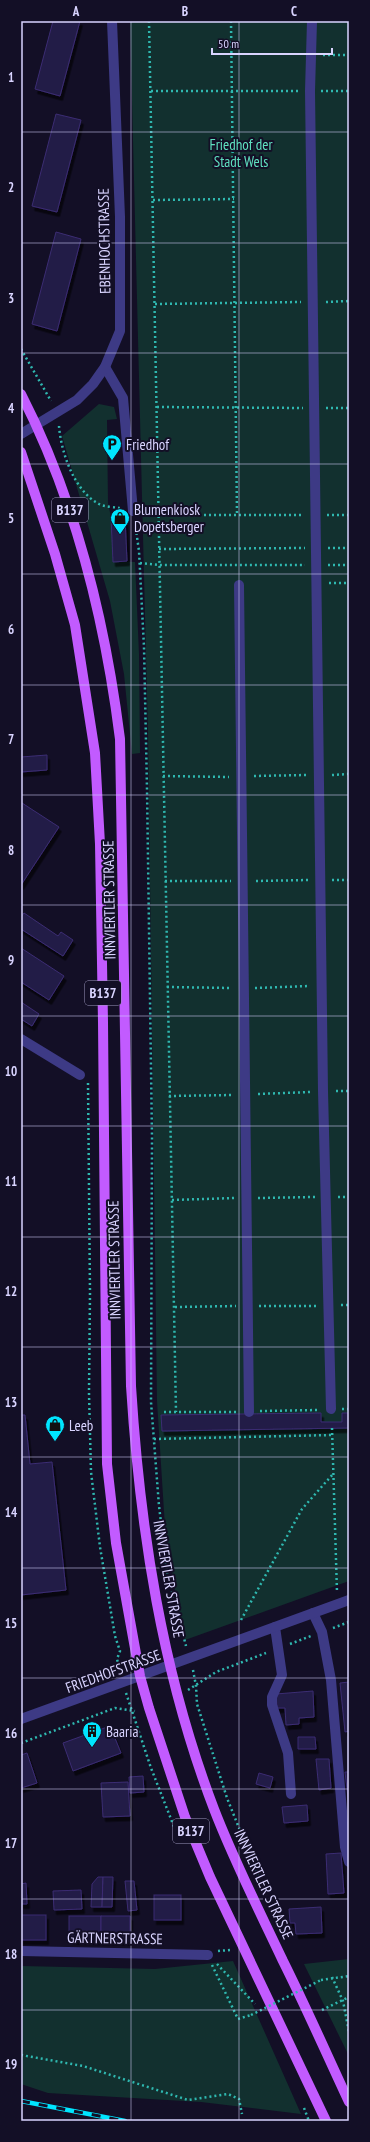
<svg xmlns="http://www.w3.org/2000/svg" width="370" height="2142" viewBox="0 0 370 2142" font-family="'PT Sans Narrow',sans-serif">
<style>
.green{fill:#12302f}
.building{fill:#241b47;stroke:#3b2d73;filter:url(#shadow)}
.lines{fill:none;stroke-linecap:round;stroke-linejoin:round}
.path{stroke:#2fb8b0;stroke-width:2.5;stroke-dasharray:2 3;stroke-linecap:butt}
.minor{stroke:#3d3a85;stroke-width:10}
.major{stroke:#c25bff;stroke-width:10}
.rail-casing{stroke:#00e5ff;stroke-width:4.5}
.rail{stroke:#130f26;stroke-width:3;stroke-dasharray:9;stroke-linecap:butt}
.path-bridge{stroke:#2fb8b0;stroke-width:2.5;stroke-dasharray:2 3;stroke-linecap:butt}
.grid{fill:none;stroke:#d9d4ff;stroke-width:1;stroke-opacity:0.55}
.labels{text-anchor:middle;dominant-baseline:central;stroke-width:4;stroke-linejoin:round;paint-order:stroke}
.shield{fill:#130f26;stroke:#9e99be;stroke-width:1}
.shield-label{font-size:14px;font-weight:bold;fill:#d9d4ff}
.park-label{font-size:15px;fill:#5fe0c0;stroke:#130f26}
.street-label{font-size:15px;fill:#d9d4ff;stroke:#130f26}
.poi-label{font-size:15px;fill:#d9d4ff;stroke:#130f26;text-anchor:start}
.neatline{fill:none;stroke:#d9d4ff;stroke-width:1.5}
.grid-label{font-size:13px;text-anchor:middle;font-weight:bold;fill:#d9d4ff}
</style>
<defs>
<filter id="shadow"><feDropShadow dx="2.5" dy="4.5" stdDeviation="0" flood-color="#0009"/></filter>
</defs>
<rect width="100%" height="100%" fill="#130f26"/>
<g class="green">
<polygon points="130,21 349,21 349,1581 185,1640 180,1623 165,1527 157,1401 148,734"/>
<polygon points="99,404 114,407 117,419 107,420 108,503 111,517 113,561 135,562 139,654 140,753 132,754 124,674 110,601 62,436"/>
<polygon points="349,1959 349,2056 304,1964"/>
<polygon points="233,1961 301,2114 201,2102 48,2093 21,2084 21,1966 155,1969"/>
</g>
<g class="building">
<polygon points="53,21 80,21 60,96 35,89"/>
<polygon points="56,114 81,120 57,212 32,206"/>
<polygon points="56,232 81,239 57,331 32,324"/>
<polygon points="111,517 125,517 127,561 113,562"/>
<polygon points="47,755 47,770 21,772 21,757"/>
<polygon points="22,803 59,827 21,885 21,805"/>
<polygon points="24,913 58,936 61,932 73,940 63,956 21,929 21,917"/>
<polygon points="21,948 64,976 49,1000 21,982"/>
<polygon points="21,1002 39,1014 32,1026 21,1019"/>
<polygon points="321,1413 321,1422 342,1422 342,1413 349,1413 349,1428 162,1431 161,1415"/>
<polygon points="21,1415 25,1415 30,1464 52,1462 66,1590 21,1595"/>
<polygon points="349,1682 349,1731 345,1732 340,1683"/>
<polygon points="313,1691 314,1717 299,1718 299,1724 286,1725 285,1708 277,1708 276,1694"/>
<polygon points="110,1726 121,1753 73,1771 63,1743"/>
<polygon points="298,1737 315,1737 316,1749 298,1749"/>
<polygon points="27,1753 37,1783 21,1788 21,1755"/>
<polygon points="316,1759 329,1759 331,1788 319,1790"/>
<polygon points="345,1772 349,1772 349,1806"/>
<polygon points="259,1773 273,1777 270,1788 256,1784"/>
<polygon points="143,1776 144,1792 130,1793 129,1777"/>
<polygon points="128,1782 130,1816 103,1817 101,1783"/>
<polygon points="307,1805 308,1821 284,1823 282,1807"/>
<polygon points="341,1853 344,1893 328,1894 326,1854"/>
<polygon points="98,1877 103,1877 102,1907 91,1907 92,1884"/>
<polygon points="103,1877 113,1877 112,1907 102,1907"/>
<polygon points="125,1881 134,1881 137,1910 128,1911"/>
<polygon points="26,1883 27,1904 21,1904 21,1884"/>
<polygon points="81,1890 82,1909 54,1910 53,1891"/>
<rect x="154" y="1895" width="27" height="25"/>
<polygon points="321,1907 322,1933 296,1934 295,1923 290,1923 289,1909"/>
<rect x="21" y="1915" width="25" height="25"/>
<rect x="69" y="1916" width="32" height="24"/>
<polygon points="101,1916 130,1916 130,1941 101,1940"/>
</g>
<g class="lines">
<g class="path">
<polyline points="149,21 176,1412"/>
<polyline points="231,21 237,515"/>
<polyline points="323,55 349,55"/>
<polyline points="151,91 298,91"/>
<polyline points="321,91 349,91"/>
<polyline points="153,200 234,199"/>
<polyline points="326,302 349,301"/>
<polyline points="155,304 301,302"/>
<polyline points="21,349 51,401"/>
<polyline points="157,407 303,408"/>
<polyline points="326,408 349,408"/>
<path d="M59,426C61,452 74,491 99,504C105,507 114,507 120,508"/>
<polyline points="159,515 304,515"/>
<polyline points="327,515 349,515"/>
<polyline points="135,523 139,551 144,647 147,789 152,1138 151,1402 159,1506 167,1572 186,1646"/>
<polyline points="328,548 349,548"/>
<polyline points="159,549 305,548"/>
<polyline points="140,563 160,565 305,565"/>
<polyline points="328,565 349,565"/>
<polyline points="329,583 349,583"/>
<polyline points="332,775 349,774"/>
<polyline points="163,776 229,777"/>
<polyline points="254,776 307,775"/>
<polyline points="332,880 349,880"/>
<polyline points="165,881 231,881"/>
<polyline points="256,881 309,880"/>
<polyline points="167,987 232,988"/>
<polyline points="255,988 310,986"/>
<polyline points="88,1083 90,1293 89,1393 91,1472 100,1547 115,1636 120,1651 117,1659 120,1671"/>
<polyline points="336,1091 349,1091"/>
<polyline points="258,1094 311,1092"/>
<polyline points="169,1096 233,1095"/>
<polyline points="338,1197 349,1197"/>
<polyline points="258,1198 315,1197"/>
<polyline points="172,1200 235,1198"/>
<polyline points="341,1305 349,1305"/>
<polyline points="259,1306 316,1306"/>
<polyline points="175,1307 236,1306"/>
<polyline points="342,1409 349,1409"/>
<polyline points="260,1411 319,1410"/>
<polyline points="164,1412 237,1412"/>
<polyline points="332,1428 337,1592"/>
<polyline points="154,1439 332,1435"/>
<polyline points="241,1620 302,1509 333,1474"/>
<polyline points="333,1628 349,1622"/>
<polyline points="290,1644 311,1636"/>
<polyline points="193,1670 196,1686 197,1704 227,1798 259,1878"/>
<polyline points="188,1690 216,1672 266,1653"/>
<polyline points="126,1693 151,1768 180,1842"/>
<polyline points="21,1743 115,1708 135,1711"/>
<polyline points="218,1951 230,1950"/>
<polyline points="217,1964 255,2004"/>
<polyline points="212,1965 238,2019 251,2015"/>
<polyline points="332,1977 343,2001 349,2032"/>
<polyline points="321,1980 349,1976"/>
<polyline points="322,2010 349,1997"/>
<polyline points="21,2055 83,2066 188,2100 228,2094 239,2099 242,2114"/>
<polyline points="304,2108 309,2121"/>
</g>
<g class="minor">
<polyline points="312,21 310,91 323,1091 331,1409"/>
<polyline points="105,367 123,398 133,511"/>
<polyline points="21,434 77,400 93,384 105,367 120,331 120,217 112,21"/>
<polyline points="239,585 249,1412"/>
<polyline points="21,1039 80,1075"/>
<polyline points="313,1613 322,1632 331,1680 345,1847 349,1862"/>
<polyline points="275,1627 282,1675 272,1697 272,1705 288,1753 291,1794"/>
<polyline points="21,1719 349,1600"/>
<polyline points="21,1951 208,1955"/>
</g>
<g class="major">
<path d="M21,394C76,501 105,620 120,739L131,1386C140,1530 162,1673 214,1809C234,1861 259,1910 283,1961C306,2007 327,2055 349,2102"/>
<polyline points="21,452 55,554 75,625 95,753 100,844 103,1022 107,1464 116,1543 140,1676 149,1708 185,1817 210,1877 326,2121"/>
</g>
<defs>
<polyline id="rail" points="21,2101 125,2121"/>
</defs>
<use href="#rail" class="rail-casing"/>
<use href="#rail" class="rail"/>
<polyline class="path-bridge" points="251,2015 321,1980"/>
</g>
<path class="grid" d="M131,21V2121M239,21V2121M21,132H349M21,243H349M21,353H349M21,464H349M21,574H349M21,685H349M21,795H349M21,905H349M21,1016H349M21,1126H349M21,1237H349M21,1347H349M21,1457H349M21,1568H349M21,1678H349M21,1789H349M21,1899H349M21,2010H349"/>
<defs>
<symbol id="parking-pin" viewBox="-11 -11 22 30"><path d="M0 17L-7.5 6A9.5 9.5 0 1 1 7.5 6Z" fill="#00e5ff" stroke="#130f26"/><path d="M-3.5-5.5H1a3.5 3.5 0 0 1 0 7H-1V5.5H-3.5ZM-1-3.4V-.6H.8a1.4 1.4 0 0 0 0-2.8Z" fill="#111"/></symbol>
<symbol id="shop-pin" viewBox="-11 -11 22 30"><path d="M0 17L-7.5 6A9.5 9.5 0 1 1 7.5 6Z" fill="#00e5ff" stroke="#130f26"/><path d="M-5-2.5h2.3a2.7 3.5 0 0 1 5.4 0H5L5.5 6h-11ZM-1.5-2.5h3a1.5 2.3 0 0 0-3 0Z" fill="#111"/></symbol>
<symbol id="building-pin" viewBox="-11 -11 22 30"><path d="M0 17L-7.5 6A9.5 9.5 0 1 1 7.5 6Z" fill="#00e5ff" stroke="#130f26"/><path d="M-4-6H4V6H1V3H-1V6H-4ZM-2.5-4.3h1.7v1.8h-1.7ZM.8-4.3h1.7v1.8H.8ZM-2.5-1h1.7V.8h-1.7ZM.8-1h1.7V.8H.8Z" fill="#111"/></symbol>
</defs>
<g fill-rule="evenodd">
<use href="#parking-pin" x="101" y="433" width="22" height="30"/>
<use href="#shop-pin" x="109" y="507" width="22" height="30"/>
<use href="#shop-pin" x="44" y="1414" width="22" height="30"/>
<use href="#building-pin" x="81" y="1720" width="22" height="30"/>
</g>
<g class="labels">
<g class="shield">
<rect x="52" y="498" width="36" height="24" rx="3"/>
<rect x="85" y="981" width="36" height="24" rx="3"/>
<rect x="173" y="1819" width="36" height="24" rx="3"/>
</g>
<g class="shield-label">
<text x="70" y="510">B137</text>
<text x="103" y="993">B137</text>
<text x="191" y="1831">B137</text>
</g>
<g class="park-label">
<text x="241" y="144">Friedhof der<tspan x="241" dy="17">Stadt Wels</tspan></text>
</g>
<g class="street-label">
<text transform="translate(104 241) rotate(-91)">EBENHOCHSTRASSE</text>
<text transform="translate(109 900) rotate(-91)">INNVIERTLER STRASSE</text>
<text transform="translate(114 1260) rotate(-91)">INNVIERTLER STRASSE</text>
<text transform="translate(169 1579) rotate(80)">INNVIERTLER STRASSE</text>
<text transform="translate(113 1671) rotate(-20)">FRIEDHOFSTRASSE</text>
<text transform="translate(264 1884) rotate(65)">INNVIERTLER STRASSE</text>
<text transform="translate(115 1938) rotate(1)">GÄRTNERSTRASSE</text>
</g>
<g class="poi-label">
<text x="126" y="444">Friedhof</text>
<text x="134" y="509">Blumenkiosk<tspan x="134" dy="17">Dopetsberger</tspan></text>
<text x="69" y="1425">Leeb</text>
<text x="106" y="1731">Baaria</text>
</g>
</g>
<rect width="370" height="2142" fill="none" stroke="#130f26" stroke-width="44"/>
<path d="M212 48v6h120v-6" fill="none" stroke="#d9d4ff" stroke-width="2"/>
<text x="218" y="48" font-size="12" fill="#d9d4ff" stroke="#130f26" stroke-width="3" paint-order="stroke">50 m</text>
<rect x="22" y="22" width="326" height="2098" class="neatline"/>
<g class="grid-label">
<text x="76" y="16">A</text>
<text x="185" y="16">B</text>
<text x="294" y="16">C</text>
<text x="11" y="82">1</text>
<text x="11" y="192">2</text>
<text x="11" y="303">3</text>
<text x="11" y="413">4</text>
<text x="11" y="523">5</text>
<text x="11" y="634">6</text>
<text x="11" y="744">7</text>
<text x="11" y="855">8</text>
<text x="11" y="965">9</text>
<text x="11" y="1076">10</text>
<text x="11" y="1186">11</text>
<text x="11" y="1296">12</text>
<text x="11" y="1407">13</text>
<text x="11" y="1517">14</text>
<text x="11" y="1628">15</text>
<text x="11" y="1738">16</text>
<text x="11" y="1848">17</text>
<text x="11" y="1959">18</text>
<text x="11" y="2069">19</text>
</g>
</svg>
